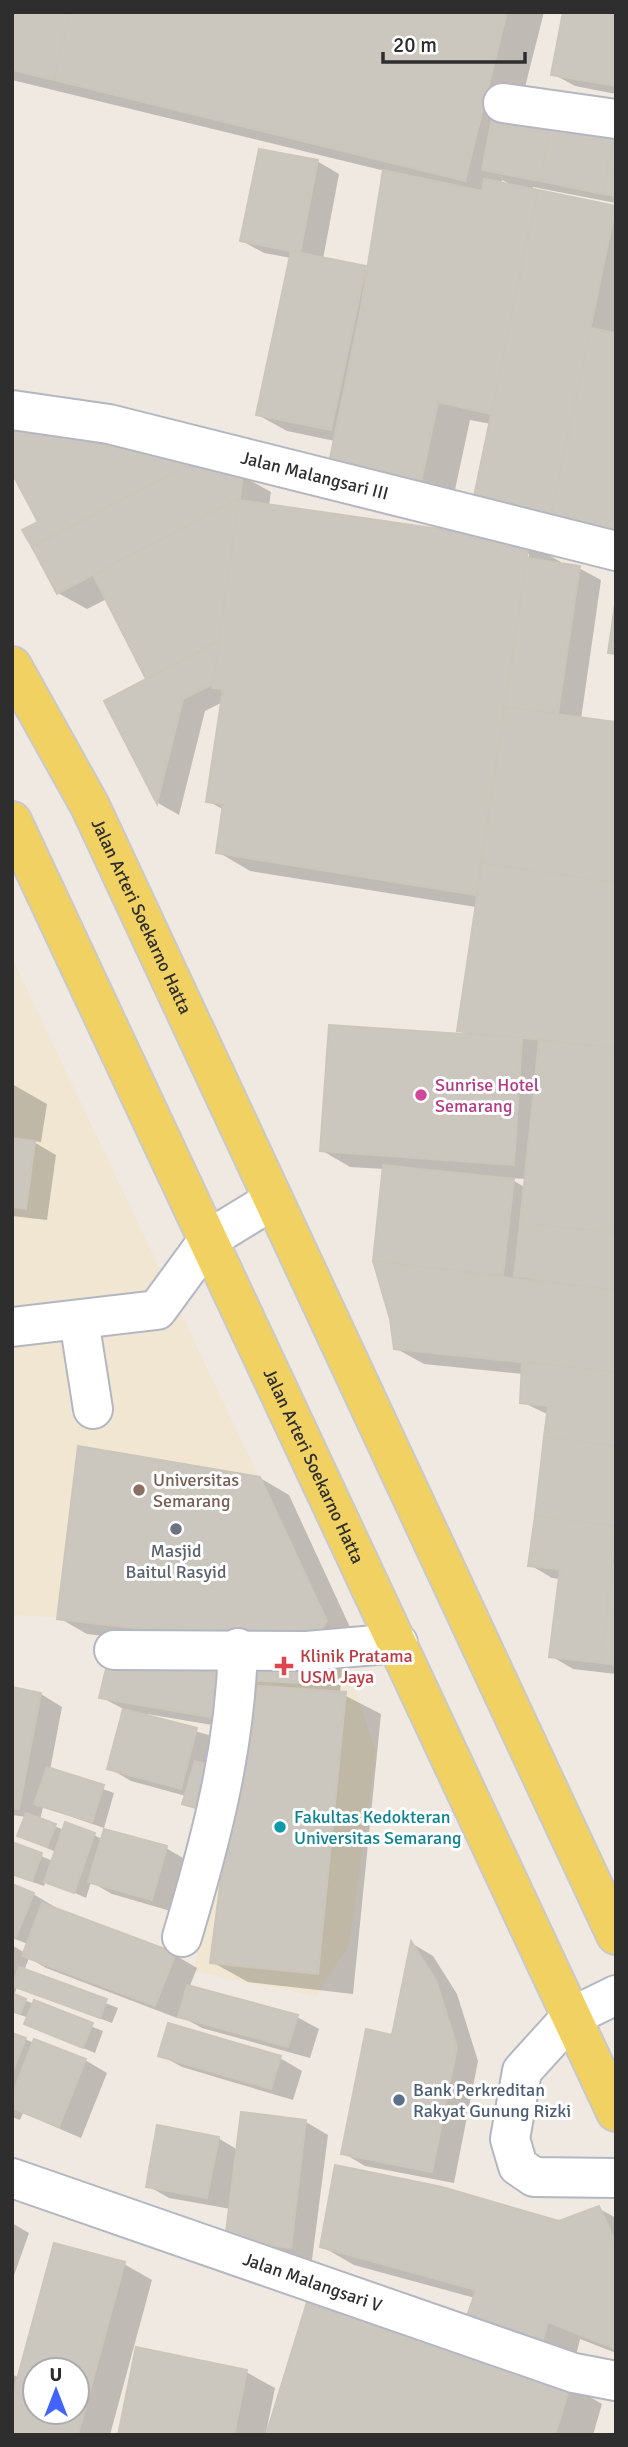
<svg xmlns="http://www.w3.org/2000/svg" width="628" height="2447" viewBox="0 0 628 2447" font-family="Signika,sans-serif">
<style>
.education{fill:#f0e6d1}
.shadow{fill:#0003;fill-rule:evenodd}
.building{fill:#cbc7bf;stroke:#cbc5ba;stroke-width:2;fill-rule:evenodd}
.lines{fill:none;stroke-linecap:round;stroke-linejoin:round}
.minor-casing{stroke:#b4b7c1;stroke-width:42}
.major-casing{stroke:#c9c9c9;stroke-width:42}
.minor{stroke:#fff;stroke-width:38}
.major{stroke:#f2d163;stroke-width:38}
.hotel-dot{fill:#d1479c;stroke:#fff;stroke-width:2.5}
.education-dot{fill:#8d6e63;stroke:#fff;stroke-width:2.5}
.worship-dot{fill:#6b7280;stroke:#fff;stroke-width:2.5}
.health-dot{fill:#e0444e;stroke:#fff;stroke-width:2.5}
.culture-dot{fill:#0f9aa8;stroke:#fff;stroke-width:2.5}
.service-dot{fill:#5c6f8a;stroke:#fff;stroke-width:2.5}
.labels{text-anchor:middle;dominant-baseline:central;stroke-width:6;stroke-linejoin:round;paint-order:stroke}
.street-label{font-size:18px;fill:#2e2e2e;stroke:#fff}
.hotel-label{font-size:18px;fill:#b23c85;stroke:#fff;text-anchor:start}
.education-label{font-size:18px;fill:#785e54;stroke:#fff;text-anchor:start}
.worship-label{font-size:18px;fill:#5b616d;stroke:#fff}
.health-label{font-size:18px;fill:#be3a42;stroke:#fff;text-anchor:start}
.culture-label{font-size:18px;fill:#0d838f;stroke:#fff;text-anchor:start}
.service-label{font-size:18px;fill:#4e5e75;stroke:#fff;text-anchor:start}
</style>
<rect width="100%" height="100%" fill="#efe9e1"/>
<polygon class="education" points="12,958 345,1658 376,1753 349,1945 316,1996 194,1971 237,1734 245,1626 12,1615"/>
<g class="shadow">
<path d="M12,12H544L518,115L616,133V203L533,187L532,191L616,208V539L504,516L491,424L470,420L453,499L363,481L335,441L287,431L258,415L291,258L264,253L242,241L317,161L339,174L323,259L369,270L385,171L12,80ZM502,180L513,186L501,184Z"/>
<polygon points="616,12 616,94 575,86 553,74"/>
<path d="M242,476L271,492L269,506L529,544L561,562V565L579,568L601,580L581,719L616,724V1674L573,1669L551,1656L560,1579L552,1578L530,1565L549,1415L522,1402L523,1374L424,1364L395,1348L392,1319L374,1260L384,1169L350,1167L321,1150L469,1036L459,1030L476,907L250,871L218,852L224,810L208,801L223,702L205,711L179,815L158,803L107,702L149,679L107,599L87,609L58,593ZM526,554H529L513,666L509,665ZM509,1178L526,1179V1188Z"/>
<polygon points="12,1084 47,1104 41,1142 32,1141 56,1155 47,1220 12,1216"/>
<path d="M260,1478L289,1495L355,1638L342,1667L340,1693L381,1714L353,1994L248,1982L212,1962L236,1781L222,1817L184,1803L186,1796L131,1781L109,1768L125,1710L101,1697L252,1653L87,1634L59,1618ZM147,1714L242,1730L226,1740L146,1717Z"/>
<polygon points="12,1689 41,1694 62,1707 50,1770 114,1793 104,1828 43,1807 40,1820 64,1830 94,1835 102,1839 166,1848 188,1861 174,1912 112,1894 91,1882 86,1898 46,1880 44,1886 12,1875 12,1844 53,1861 56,1852 19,1836 26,1817 12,1815"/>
<polygon points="12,1886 33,1894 55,1907 54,1909 175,1955 197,1968 189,1988 297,2017 319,2029 310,2058 202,2028 178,2015 177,2018 46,1968 29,1958 24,1971 118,2008 112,2023 17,1987 14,1996 103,2031 95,2053 26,2024 29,2018 12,2012 12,1945 25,1953 28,1944 12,1938"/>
<polygon points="413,1944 433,1956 457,1994 478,2061 454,2183 365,2166 343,2153 393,2037"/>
<polygon points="12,2035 85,2060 107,2073 81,2138 23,2113 20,2120 12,2117"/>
<polygon points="160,2055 280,2058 302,2071 293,2100 182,2067"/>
<polygon points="306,2122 328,2135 312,2260 249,2251 231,2209 169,2198 148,2186 218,2138 238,2150"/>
<polygon points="598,2208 616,2218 616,2353 580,2339 575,2360 500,2336 475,2298 354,2265 321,2246 559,2223"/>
<polygon points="12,2223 29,2233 12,2281"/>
<path d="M124,2264L152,2280L110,2435H12V2374L19,2378ZM35,2370H77V2412H35Z"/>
<polygon points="246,2372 275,2388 266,2433 268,2434 570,2385 602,2404 593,2435 120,2435"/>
</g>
<g class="building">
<polygon points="12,12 70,12 54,80 12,70"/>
<polygon points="70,12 507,12 465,181 54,80"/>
<polygon points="563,12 616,12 616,86 551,75"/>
<polygon points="494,108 552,119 540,181 482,170"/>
<polygon points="552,119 615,131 603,194 540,181"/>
<polygon points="615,131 616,132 616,196 603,194"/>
<polygon points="259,149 318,160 300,253 240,241"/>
<polygon points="383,170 482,191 484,179 538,190 491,414 438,402 421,482 329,463 361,308"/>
<polygon points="538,190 616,206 551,516 473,501"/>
<polygon points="291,251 366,266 331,430 256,415"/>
<polygon points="591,328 616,333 616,530 551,516"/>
<polygon points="12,426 192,463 32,547 22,530 38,522 12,473"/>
<polygon points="192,463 243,474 240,498 57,594 32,547"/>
<polygon points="240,498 219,641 146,679 93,575"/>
<polygon points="239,500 529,542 476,895 216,853 223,804 206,802 223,689 212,688"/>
<polygon points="527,558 580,566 558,714 505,707"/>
<polygon points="616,598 616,654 608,653"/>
<polygon points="219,641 213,684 183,699 157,804 104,701"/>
<polygon points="505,707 616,722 616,883 482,863"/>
<polygon points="482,863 616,883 616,1048 457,1031"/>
<polygon points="329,1025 522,1038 514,1165 320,1151"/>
<polygon points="539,1040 616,1048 616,1233 520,1223"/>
<polygon points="12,1138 35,1141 26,1209 12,1207"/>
<polygon points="383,1165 514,1179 503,1275 373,1261"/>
<polygon points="520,1223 616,1233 616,1291 514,1276"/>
<polygon points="373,1261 616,1291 616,1372 394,1349 390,1319"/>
<polygon points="522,1362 616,1372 616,1446 544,1437 548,1406 520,1403"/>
<polygon points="544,1437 616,1446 616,1526 535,1516"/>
<polygon points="78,1446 260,1477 327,1621 309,1648 57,1619"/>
<polygon points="535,1516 616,1526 601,1663 549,1657 560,1569 528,1566"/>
<polygon points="613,1564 616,1564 616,1665 601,1663"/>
<polygon points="250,1652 320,1652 319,1684 246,1680"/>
<polygon points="235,1653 227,1720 99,1698 109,1656"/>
<polygon points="246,1685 346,1692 318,1974 210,1963"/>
<polygon points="12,1687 41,1693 19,1809 12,1808"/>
<polygon points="123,1709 197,1728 181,1789 107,1769"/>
<polygon points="195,1761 224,1769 210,1812 182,1804"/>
<polygon points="47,1767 104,1785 92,1822 34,1804"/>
<polygon points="26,1813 56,1824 47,1847 17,1836"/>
<polygon points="65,1822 95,1833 74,1893 44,1882"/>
<polygon points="104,1829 167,1846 152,1900 88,1882"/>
<polygon points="12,1842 42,1853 32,1881 12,1874"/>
<polygon points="12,1884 34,1893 16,1937 12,1935"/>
<polygon points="42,1903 176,1953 155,2006 22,1956"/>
<polygon points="411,1941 436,1980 457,2047 432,2172 341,2154 366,2029 392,2035"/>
<polygon points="19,1967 107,1999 100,2018 12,1986"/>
<polygon points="187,1985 298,2015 288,2047 178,2017"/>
<polygon points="12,1993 26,1999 20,2014 12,2011"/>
<polygon points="34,2000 93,2023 83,2048 24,2024"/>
<polygon points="168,2023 281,2056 271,2089 158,2056"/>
<polygon points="12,2033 26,2038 12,2073"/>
<polygon points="34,2039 86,2059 59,2127 12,2108 12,2095"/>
<polygon points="241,2112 306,2120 291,2248 225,2240"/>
<polygon points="157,2125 219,2137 207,2198 146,2187"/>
<polygon points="335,2165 442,2187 559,2221 599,2206 616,2243 616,2349 548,2322 542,2343 466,2319 476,2290 320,2247"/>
<path d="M54,2243L125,2262L78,2435H12V2398ZM35,2370H77V2412H35Z"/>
<polygon points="307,2302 571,2383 555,2435 266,2435"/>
<polygon points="136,2347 247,2370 234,2435 118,2435"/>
</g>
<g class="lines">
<defs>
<g id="minor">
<polyline points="503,103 616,119"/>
<path id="s1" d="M12,410L109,424L616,551"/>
<polyline points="79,1320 93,1409"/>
<polyline points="12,1327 157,1310 209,1239 273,1200"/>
<polyline points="114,1650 307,1651 398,1643"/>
<path d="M182,1937C211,1840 235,1750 238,1648"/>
<polyline points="616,1995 571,2017 522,2071 510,2139 518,2166 534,2177 616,2178"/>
<path id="s2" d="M12,2178L574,2373L616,2381"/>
</g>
<g id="major">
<path id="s3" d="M12,666L90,806L616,1935"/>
<path id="s4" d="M12,821L616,2112"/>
</g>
</defs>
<use href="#minor" class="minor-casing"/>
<use href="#major" class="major-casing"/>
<use href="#minor" class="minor"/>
<use href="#major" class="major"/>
</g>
<circle class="hotel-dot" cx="421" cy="1095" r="7"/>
<circle class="education-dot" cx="139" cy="1490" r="7"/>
<circle class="worship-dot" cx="176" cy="1529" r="7"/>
<path class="health-dot" d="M280.5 1655.5h7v7h7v7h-7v7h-7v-7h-7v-7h7z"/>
<circle class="culture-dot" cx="280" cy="1827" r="7"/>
<circle class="service-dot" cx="399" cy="2100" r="7"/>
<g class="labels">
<g class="street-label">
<text stroke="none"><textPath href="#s1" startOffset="310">Jalan Malangsari III</textPath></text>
<text stroke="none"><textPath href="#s3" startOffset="282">Jalan Arteri Soekarno Hatta</textPath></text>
<text stroke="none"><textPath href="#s4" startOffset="712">Jalan Arteri Soekarno Hatta</textPath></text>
<text stroke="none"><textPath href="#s2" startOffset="318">Jalan Malangsari V</textPath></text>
</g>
<g class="hotel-label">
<text x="435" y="1085">Sunrise Hotel<tspan x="435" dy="21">Semarang</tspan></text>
</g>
<g class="education-label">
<text x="153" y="1480">Universitas<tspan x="153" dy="21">Semarang</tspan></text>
</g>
<g class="worship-label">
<text x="176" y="1551">Masjid<tspan x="176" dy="21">Baitul Rasyid</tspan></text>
</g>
<g class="health-label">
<text x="300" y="1656">Klinik Pratama<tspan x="300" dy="21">USM Jaya</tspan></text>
</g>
<g class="culture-label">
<text x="294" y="1817">Fakultas Kedokteran<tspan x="294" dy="21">Universitas Semarang</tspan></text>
</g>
<g class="service-label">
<text x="413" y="2090">Bank Perkreditan<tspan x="413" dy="21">Rakyat Gunung Rizki</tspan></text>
</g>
</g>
<rect width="628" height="2447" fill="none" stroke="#2e2e2e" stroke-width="28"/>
<g transform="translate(56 2391)"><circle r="33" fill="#ffffff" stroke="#ababab" stroke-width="2"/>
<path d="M0-5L12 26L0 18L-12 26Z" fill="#4264fb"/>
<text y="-10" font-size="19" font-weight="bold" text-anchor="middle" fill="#2e2e2e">U</text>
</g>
<path d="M383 52v10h142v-10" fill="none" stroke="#2e2e2e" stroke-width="3.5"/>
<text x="393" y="52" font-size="21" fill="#2e2e2e" stroke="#ffffff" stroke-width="5" paint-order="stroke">20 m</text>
</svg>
